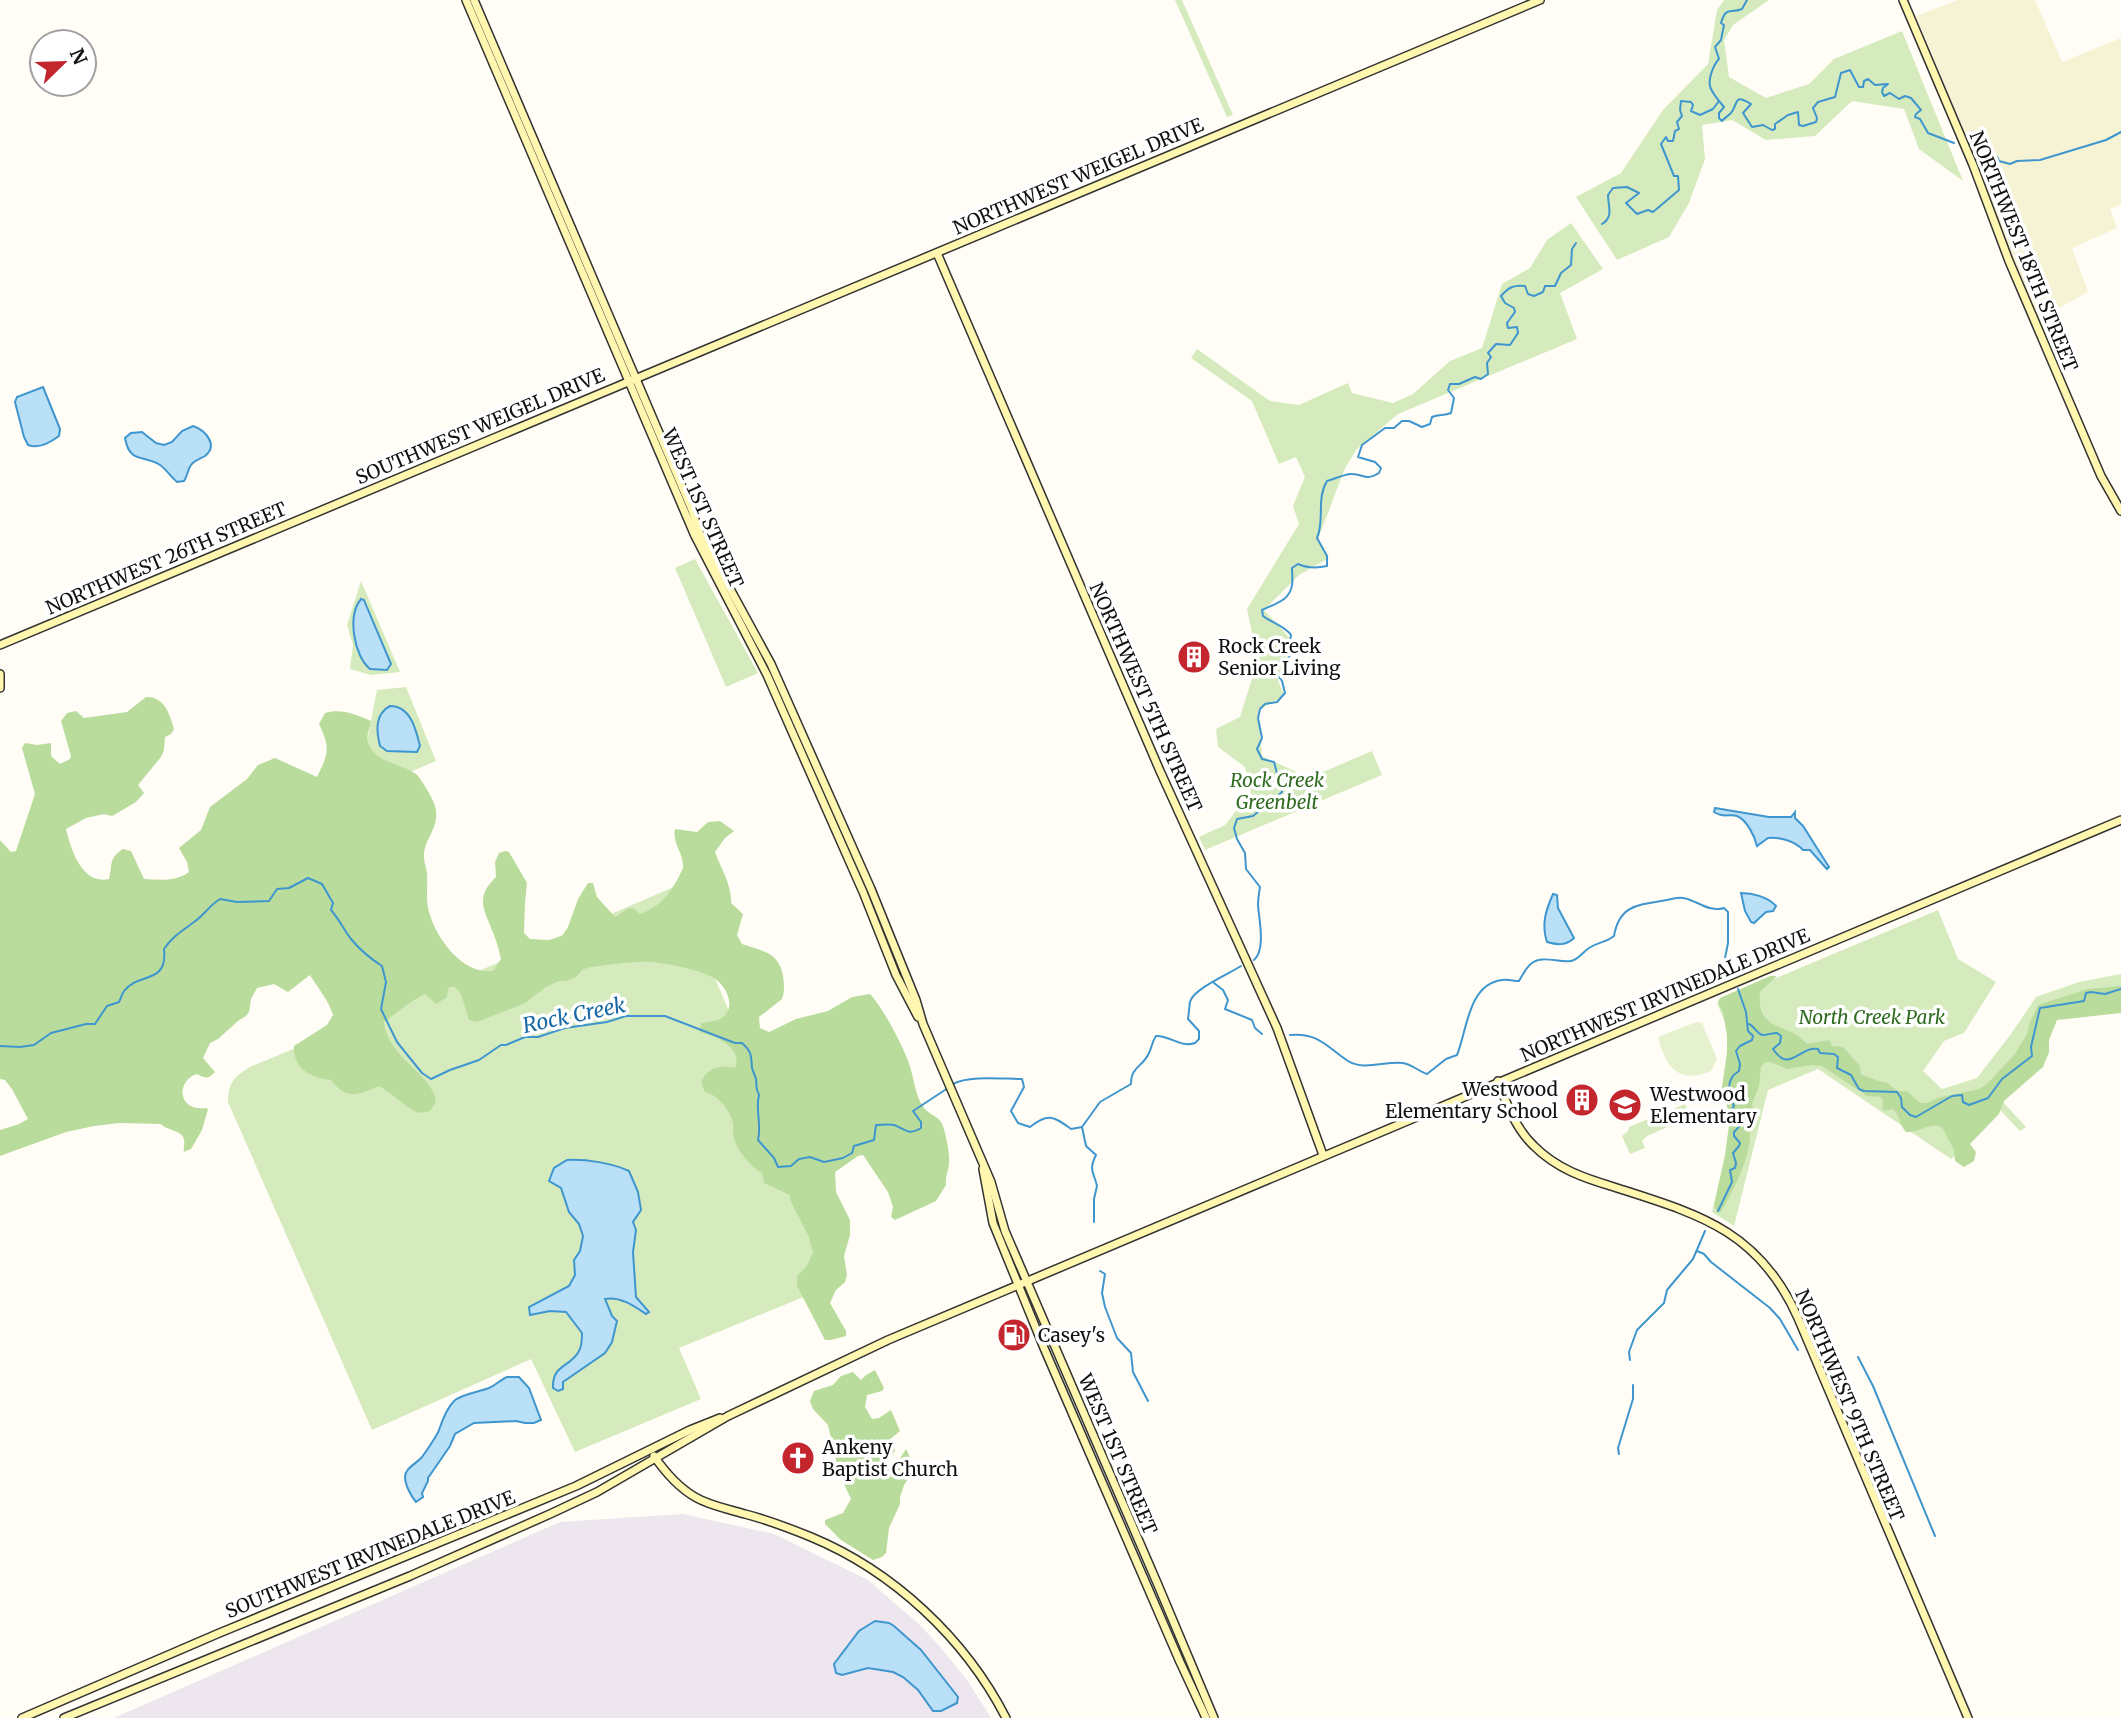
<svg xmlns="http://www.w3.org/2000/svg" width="2121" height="1718" viewBox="0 0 2121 1718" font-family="Merriweather,serif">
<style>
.industrial{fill:#eee6ef}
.farmland{fill:#f6f3d4}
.green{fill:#d5ebbd}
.forest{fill:#b9dc9c}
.pitch{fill:#e6f2cf}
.water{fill:#b9e0f7;stroke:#3f96cf;stroke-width:2}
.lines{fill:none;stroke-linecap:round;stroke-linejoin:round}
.stream{stroke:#3f96cf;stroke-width:2}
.secondary-casing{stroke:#333;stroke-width:10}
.secondary{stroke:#fff6b0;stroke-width:7}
.labels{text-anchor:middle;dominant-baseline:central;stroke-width:7;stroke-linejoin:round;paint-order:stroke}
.street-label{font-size:19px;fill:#111;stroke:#fff}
.poi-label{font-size:19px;fill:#111;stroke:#fff;text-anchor:start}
.park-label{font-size:19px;font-style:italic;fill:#2f6b1f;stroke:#fff}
.water-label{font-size:21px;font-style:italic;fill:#1768a6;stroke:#fff}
</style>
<rect width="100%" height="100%" fill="#fffdf5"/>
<polygon class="industrial" points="683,1514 774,1534 868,1580 920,1625 942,1649 967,1680 991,1718 114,1718 560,1522"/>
<polygon class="farmland" points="1958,0 2035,0 2062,62 2121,38 2121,204 2110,209 2117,228 2072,248 2088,292 2057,309 2061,325 2042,331 2002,237 1982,175 1916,16"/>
<g class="green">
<polygon points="1175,0 1182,0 1233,115 1227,117"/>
<polygon points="1724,0 1769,0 1733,25 1724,40 1729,77 1766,98 1809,84 1834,59 1902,31 1963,181 1919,149 1904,109 1852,101 1815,136 1766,140 1732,120 1702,125 1705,159 1689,203 1669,237 1617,260 1576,197 1621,173 1663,110 1708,64 1717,10"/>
<polygon points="1571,223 1603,269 1560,293 1577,339 1398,414 1357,449 1345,468 1318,539 1329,558 1299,575 1264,610 1295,644 1278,680 1284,696 1258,710 1262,756 1309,778 1372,751 1382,775 1205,850 1199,837 1225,825 1251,792 1245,767 1218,747 1216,729 1240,717 1258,660 1247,609 1299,524 1293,506 1305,477 1296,457 1279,464 1252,401 1191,358 1197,349 1270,401 1299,405 1348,383 1352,393 1393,403 1413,394 1450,361 1482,348 1502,284 1530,268 1547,240"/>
<polygon points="695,559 758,673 726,687 675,568"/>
<polygon points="361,581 400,672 371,675 350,669 353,645 347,625"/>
<polygon points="406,687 436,761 391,780 366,747 377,690"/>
<path d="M676,886L843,1281L679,1348L701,1399L575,1452L531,1359L372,1430L228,1102C228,1082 235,1076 252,1066L430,992Z"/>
<polygon points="1938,910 1958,959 1996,982 1964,1033 1944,1041 1923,1071 1942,1089 1977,1078 2011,1034 2036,997 2079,982 2121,974 2121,992 2041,1008 2026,1055 1992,1090 2026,1127 2020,1131 2000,1110 1965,1148 1951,1159 1818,1069 1768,1090 1734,1226 1712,1212 1746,1072 1717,1003"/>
<polygon points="1685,1104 1690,1117 1647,1136 1642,1141 1645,1148 1630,1154 1622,1136 1628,1131 1629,1127"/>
</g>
<g class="forest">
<path d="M146,697C164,696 170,714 174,729L171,734L165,737L164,750L161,757L138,785L144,793L136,802L112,816L104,814L86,818L66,829C71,850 82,885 109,879C113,864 108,859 123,849L131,851L144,879C160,880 175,882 189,872L187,862L179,848L201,830L210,807L247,779L258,765L275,758L317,777C328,754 331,749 319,724L325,713C341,708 357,715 371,721C370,727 366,736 368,742C374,763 401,763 416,774C420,777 434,800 435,806C441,828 424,837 424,857C424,862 426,867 427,873C428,887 425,901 430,915C438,941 464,975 493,971L501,959C499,952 498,945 495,938C487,913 472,900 496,877L495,862L499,853L505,851L509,852L527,883L525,903L524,933L530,939L549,940L562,936L568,927L578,899L588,883H593L597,897L615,917L627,909L633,908L640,914C662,907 674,888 683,868C684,853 672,844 675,829L697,832L708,822L720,821L734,831L725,838L715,852C721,869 732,885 731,903L743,914L737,935L742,944C762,951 779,952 783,976C784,984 785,991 782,999L759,1017L760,1028L769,1032L796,1019L828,1011L852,997L870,994C883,1008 901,1042 908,1061C914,1075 914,1095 924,1108C929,1115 940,1116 943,1126C946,1136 950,1153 949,1164C948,1172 945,1177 946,1185L936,1201L895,1220L891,1217L893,1207L888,1192L863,1155L858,1156L835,1172L836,1192L850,1220V1235L844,1256L847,1275L845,1282L836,1290L830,1303L846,1331V1336L831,1340H825L797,1286V1276L806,1267L813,1253L809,1237L790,1200V1195L764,1183L762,1173C750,1166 735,1149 733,1134C733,1131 734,1127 733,1123C730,1110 718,1095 705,1092L701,1082C708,1067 720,1065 735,1068C744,1048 715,1036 700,1032L701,1023C709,1022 722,1021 726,1014C735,1002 724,983 712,977C698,970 676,965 660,963C638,959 612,965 590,967L582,970L576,977L566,981H559L546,987L525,1003L477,1022L469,1020L461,994L454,986L448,988L447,997L436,1004L425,994C409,1002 398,1012 384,1022C386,1056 434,1075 436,1102L430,1111L418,1113C403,1106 394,1094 379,1086C359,1094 347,1101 331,1080C311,1078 293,1069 294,1046L327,1025L333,1015C329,1001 318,988 310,975L288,992L274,984L257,988L251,999L249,1012L246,1016L238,1021L218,1039L210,1043L203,1058L215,1072C208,1079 206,1079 197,1074C175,1081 178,1112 206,1108L208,1109L202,1130L191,1149L184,1152C183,1148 185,1144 184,1140C183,1130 167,1131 161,1124L119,1123L94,1126L66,1132L0,1156V1130L19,1124L28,1119L12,1089L5,1080L0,1079V840L11,852L16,851L35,794L22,748L25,743L37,745L51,743V756L60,764L70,759L71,756L61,721L67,713L76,711L84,718L127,712Z"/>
<path d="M1770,976H1777L1760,992C1756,1034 1789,1021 1807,1044L1829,1040L1832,1046L1843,1047L1860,1066L1861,1075C1872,1077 1877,1082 1888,1083C1893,1089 1899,1093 1907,1091L1920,1103H1927L1937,1098L1979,1089L1987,1084L2015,1054L2027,1034L2030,1022L2038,1005L2088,989L2121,986V1013L2057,1020L2049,1040V1052L2043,1067L2004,1101L1999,1114L1970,1144L1976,1152L1974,1161L1964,1167L1955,1161L1954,1150L1942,1127C1929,1122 1919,1133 1906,1132C1899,1125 1900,1115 1893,1109L1885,1111L1882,1109L1883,1101L1881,1097L1867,1096L1822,1066L1812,1065L1787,1069L1771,1062H1765L1761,1067L1759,1086L1752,1104L1754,1110L1748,1126C1757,1145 1732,1195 1720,1213L1716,1211L1714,1205L1725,1155L1730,1118L1722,1087L1727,1052V1035L1723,1013L1718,1002L1720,998Z"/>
<path d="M875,1370L884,1388L882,1391L867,1395L865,1407L872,1419L879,1418L891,1410L900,1431L889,1440L894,1447L895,1451L887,1459L886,1465C899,1464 900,1458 906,1449L919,1476L909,1477L904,1485L900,1497V1504L889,1528L886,1553L882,1557L873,1560L841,1540L825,1524V1520L843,1513L851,1499L839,1473L828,1425L813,1409L810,1401L814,1391L833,1385L841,1376L853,1372L861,1380L866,1375Z"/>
</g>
<path class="pitch" d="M1696,1022L1702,1023L1717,1059L1711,1071C1678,1085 1665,1066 1658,1037Z"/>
<g class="water">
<path d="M43,387L60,429L59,436C51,442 38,449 28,445L24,437L15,402L17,397Z"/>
<path d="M193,426C205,430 219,445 205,456C200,459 195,460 191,465C187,471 188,475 184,481L177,482C171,477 166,469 160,465C144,454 130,465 125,438L131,433L142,432L156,443L164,445L172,442L182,431Z"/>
<path d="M361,599L364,600L366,605L391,664L387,670L370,669C354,656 347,616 361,599Z"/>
<path d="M390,706C411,706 416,730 420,746L417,752L387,751L380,746C376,730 375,714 390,706Z"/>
<path d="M1715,808L1769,817H1791L1795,812V818L1803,826L1829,867L1827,869L1825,867L1810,850H1803C1795,841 1780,837 1768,838L1757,846C1755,837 1747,820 1737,816C1729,813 1725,819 1714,812Z"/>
<path d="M1741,893C1753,893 1768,897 1776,906L1773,911L1766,912L1754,923L1751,922L1745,911Z"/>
<path d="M1553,894L1557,895L1558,908L1574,938C1566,946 1557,945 1547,942C1541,924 1546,910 1553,894Z"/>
<path d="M567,1160C586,1159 612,1163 629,1171L638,1192L641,1210L633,1222L636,1230L633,1252L636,1297L649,1312L646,1314C634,1306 620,1296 605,1299L612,1316L617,1321L612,1342L605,1353L563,1382V1389L558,1391L553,1388C552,1364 570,1368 579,1351C582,1346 582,1339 582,1333L566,1312L550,1311L530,1315L529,1307L569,1286L575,1275L574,1260L580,1251L583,1236L579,1224L569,1212L561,1188L549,1181L554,1168Z"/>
<path d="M507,1377H519L529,1388L541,1420L534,1423H525L516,1421L474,1423L455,1434L450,1446L428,1478V1481L422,1493L423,1497L416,1502C411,1496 405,1485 405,1477C405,1468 416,1464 422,1457C425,1453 438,1434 439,1430C442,1421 446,1409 454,1401C461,1394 479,1392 489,1388C496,1385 500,1380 507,1377Z"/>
<polygon points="875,1621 889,1623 894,1626 921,1650 958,1697 957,1703 941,1711 933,1711 918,1690 903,1677 893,1672 868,1668 842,1675 836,1673 834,1664 859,1631"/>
</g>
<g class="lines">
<g class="stream">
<path d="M1719,101C1716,97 1711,91 1710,86C1708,78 1714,64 1719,59L1715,47L1721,40L1724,25L1721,23C1726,6 1729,14 1742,9L1747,0"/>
<polyline points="1980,154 1997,157 1999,161 2010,164 2017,161 2040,160 2106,140 2121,132"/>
<path d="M1602,224C1614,217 1608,206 1608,195L1613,188L1627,187L1639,193L1626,203L1637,214L1648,210L1653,212L1679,190L1678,176H1674L1661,144L1666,137L1668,141H1673L1675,131L1679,129L1677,122L1682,116L1680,110L1681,101L1691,102L1693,105L1691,111L1700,115L1713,109L1719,101L1724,107L1719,113V118L1722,121C1724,118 1728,116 1731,113C1739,103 1733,93 1751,104L1743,113L1752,127L1763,125L1772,130L1775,129V124L1788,115L1798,112L1799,125L1803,126L1816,122L1817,118L1813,108L1818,102L1835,97L1841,73L1850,70L1859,87H1863L1864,81L1868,79L1875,85L1888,84L1883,88L1882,92L1884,96L1890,93L1899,99L1905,96L1911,98L1921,110L1916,114L1915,117L1920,119L1928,133L1954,143"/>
<path d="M1254,960C1266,950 1259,919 1258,905C1258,899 1259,893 1260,887L1246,869L1245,853L1237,839L1234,828L1237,819L1253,816L1282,792L1274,762L1262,759L1257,749L1262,738L1258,718L1260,709L1265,704L1277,702L1285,693L1282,681L1275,671V665L1280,661H1287C1294,649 1288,646 1291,635C1285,626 1272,623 1263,616L1262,610C1274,604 1290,601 1292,585C1293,580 1292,573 1292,568L1298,564C1307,568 1318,568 1327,566V556L1317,538C1325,520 1316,499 1327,481C1334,479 1343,475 1350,474C1364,473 1364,482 1379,473L1381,468L1375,462L1358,457L1362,445L1385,428H1394L1402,421H1409L1422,427L1430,424L1432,417C1439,414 1444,416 1451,413L1454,398L1448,390L1450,384H1459L1475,377L1481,379L1488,374L1487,363L1491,357L1488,353L1496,344L1510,345L1518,333L1517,327L1508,328L1507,323L1515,312L1514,308L1505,303L1501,296C1509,287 1513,285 1525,286L1528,294L1534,296L1543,292L1545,286H1555L1561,273L1571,265L1572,249L1576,243"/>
<polyline points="1214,983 1223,990 1228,1000 1225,1009 1252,1020 1255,1028 1262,1034"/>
<path d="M1749,1024C1754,1026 1757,1034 1763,1035C1766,1035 1773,1033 1777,1033L1781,1036L1780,1043L1773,1049C1790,1074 1799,1046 1818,1049L1820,1053L1834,1054L1838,1057L1837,1068L1851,1075L1859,1089L1864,1091L1897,1092L1901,1098L1902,1107L1910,1115L1916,1117L1952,1096L1962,1095L1963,1102L1969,1105L1988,1098L2002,1079L2032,1056L2031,1047L2040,1008L2084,1001L2086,993L2091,992L2105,994L2121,989"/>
<path d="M1290,1035C1318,1032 1327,1047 1348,1061C1364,1071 1385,1061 1402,1063C1412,1064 1418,1071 1427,1074L1446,1059L1457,1055C1467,1031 1468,984 1502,980C1507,979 1514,981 1519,981C1522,976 1527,966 1532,963C1542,955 1559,963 1571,961C1578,960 1583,952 1589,948C1598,942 1605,943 1614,936C1619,907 1635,905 1661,901C1669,900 1675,897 1683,898C1697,900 1709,913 1724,908L1728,912V943L1725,958L1732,974"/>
<path d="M0,1046L20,1047L34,1045L51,1033L86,1024H95L107,1006L119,1002C121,998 122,994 124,991C138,972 168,985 164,949C173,936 182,931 194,922C204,915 210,905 220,899L237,902L269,901L277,889L289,888L308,878L322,884L333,903L331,910C339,919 344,930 351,939C360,950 371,959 382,966L386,982L381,1009L397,1042L422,1073L431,1079L450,1070L479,1060L501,1045H506L525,1037H538L565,1028L607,1022L626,1016H665L735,1043H742C752,1052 751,1055 752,1068C753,1072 755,1075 756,1079C757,1086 755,1088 759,1095C755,1110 762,1125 758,1140L774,1158L778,1167L791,1166L799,1159L810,1157L824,1162L843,1158L852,1153L854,1146L874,1140L876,1125C881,1125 890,1124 894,1125C905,1129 908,1136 921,1128V1122L913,1111L948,1088"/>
<path d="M953,1084C968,1075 1004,1079 1022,1079L1024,1087L1011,1111L1018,1123L1030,1127C1049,1112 1054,1117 1071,1129L1082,1127L1100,1102L1131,1084C1131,1066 1143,1067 1149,1053C1152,1047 1152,1042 1156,1036C1169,1035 1180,1048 1195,1043L1199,1039V1031L1188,1019C1189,1013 1189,1008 1190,1002C1193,989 1229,974 1241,966"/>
<path d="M1082,1127L1086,1146L1096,1155C1088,1171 1094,1172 1097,1186L1094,1199V1222"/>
<path d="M1718,1211L1732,1182L1730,1170L1735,1168L1736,1163L1733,1153L1739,1146L1740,1143L1734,1136V1132C1746,1121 1743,1118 1732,1109L1734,1106C1728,1093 1725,1079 1739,1071L1740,1064L1736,1051L1740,1046L1752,1040L1753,1036L1748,1031L1746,1012L1738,989"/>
<polyline points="1697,1251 1704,1254 1711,1262 1770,1308 1780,1319 1798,1350"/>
<polyline points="1100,1271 1105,1274 1102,1293 1105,1307 1117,1338 1131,1353 1133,1372 1148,1401"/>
<polyline points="1858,1357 1873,1386 1935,1536"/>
<polyline points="1630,1360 1629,1352 1637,1330 1664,1303 1667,1290 1693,1259 1705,1231"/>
<polyline points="1619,1454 1618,1448 1633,1399 1633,1385"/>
</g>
<defs>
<g id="secondary">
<polyline points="466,0 695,536 767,675 863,892 896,975 918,1017"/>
<polyline points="474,0 692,510 699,532 771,664 871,889 916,1000 923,1024 991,1182 1005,1231 1158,1585 1214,1718"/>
<polyline points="1903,0 1973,165 2009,261 2101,476 2121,511"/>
<polyline points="937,253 1160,771 1277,1028 1323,1155"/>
<polyline points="0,645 1540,0"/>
<polyline points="0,674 0,688"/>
<path d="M1498,1081C1507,1105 1516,1129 1534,1146C1557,1169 1584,1178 1614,1187C1698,1214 1759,1230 1798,1318L1968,1718"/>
<polyline points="983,1169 993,1223 1044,1348 1180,1662 1206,1718"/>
<path d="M654,1456C665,1472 678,1487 695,1497C710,1506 729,1509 745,1514C768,1520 789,1528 811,1537C893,1571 965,1638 1006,1718"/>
<polyline points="22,1718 217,1634 576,1486 690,1430 720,1418"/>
<polyline points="64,1718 410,1576 550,1514 597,1492 728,1416 888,1340 2121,820"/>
</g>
</defs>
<use href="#secondary" class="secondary-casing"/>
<use href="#secondary" class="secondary"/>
</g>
<defs>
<symbol id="building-disc" viewBox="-11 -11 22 22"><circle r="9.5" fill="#c4262e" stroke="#fff"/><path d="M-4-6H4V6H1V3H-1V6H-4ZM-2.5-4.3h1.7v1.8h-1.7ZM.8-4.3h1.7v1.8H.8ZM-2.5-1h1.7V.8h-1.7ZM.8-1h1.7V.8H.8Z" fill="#fff"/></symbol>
<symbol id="school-disc" viewBox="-11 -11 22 22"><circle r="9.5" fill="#c4262e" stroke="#fff"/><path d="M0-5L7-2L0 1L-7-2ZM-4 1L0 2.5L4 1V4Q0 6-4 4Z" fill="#fff"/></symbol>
<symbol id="fuel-disc" viewBox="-11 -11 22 22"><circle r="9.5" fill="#c4262e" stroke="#fff"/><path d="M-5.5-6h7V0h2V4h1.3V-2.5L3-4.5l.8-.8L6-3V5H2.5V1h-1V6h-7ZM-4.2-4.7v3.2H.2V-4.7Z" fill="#fff"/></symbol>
<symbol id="church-disc" viewBox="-11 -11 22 22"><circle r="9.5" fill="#c4262e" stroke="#fff"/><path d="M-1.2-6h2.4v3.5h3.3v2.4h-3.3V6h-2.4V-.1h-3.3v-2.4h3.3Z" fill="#fff"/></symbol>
</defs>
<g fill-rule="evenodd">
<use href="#building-disc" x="1175" y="638" width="38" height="38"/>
<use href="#building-disc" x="1563" y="1081" width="38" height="38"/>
<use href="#school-disc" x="1606" y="1086" width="38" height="38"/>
<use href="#fuel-disc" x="995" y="1316" width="38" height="38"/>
<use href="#church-disc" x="779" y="1439" width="38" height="38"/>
</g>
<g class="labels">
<g class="street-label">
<text transform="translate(1078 176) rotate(-23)">NORTHWEST WEIGEL DRIVE</text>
<text transform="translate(2024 251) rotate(68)">NORTHWEST 18TH STREET</text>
<text transform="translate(480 426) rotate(-23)">SOUTHWEST WEIGEL DRIVE</text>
<text transform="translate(703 508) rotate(66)">WEST 1ST STREET</text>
<text transform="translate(166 558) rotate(-23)">NORTHWEST 26TH STREET</text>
<text transform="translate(1146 697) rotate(66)">NORTHWEST 5TH STREET</text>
<text transform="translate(1665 995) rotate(-23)">NORTHWEST IRVINEDALE DRIVE</text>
<text transform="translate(1850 1405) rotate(67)">NORTHWEST 9TH STREET</text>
<text transform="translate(1118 1454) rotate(67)">WEST 1ST STREET</text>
<text transform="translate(370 1554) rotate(-22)">SOUTHWEST IRVINEDALE DRIVE</text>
</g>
<g class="poi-label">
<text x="1218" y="646">Rock Creek<tspan x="1218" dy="22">Senior Living</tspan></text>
<text x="1558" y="1089" text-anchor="end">Westwood<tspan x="1558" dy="22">Elementary School</tspan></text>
<text x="1650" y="1094">Westwood<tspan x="1650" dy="22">Elementary</tspan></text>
<text x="1038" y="1335">Casey's</text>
<text x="822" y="1447">Ankeny<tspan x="822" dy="22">Baptist Church</tspan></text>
</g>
<g class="park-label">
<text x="1277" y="780">Rock Creek<tspan x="1277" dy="22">Greenbelt</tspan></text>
<text x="1872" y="1017">North Creek Park</text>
</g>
<g class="water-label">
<text transform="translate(574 1015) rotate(-12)">Rock Creek</text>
</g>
</g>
<g transform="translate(63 63) rotate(67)"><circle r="33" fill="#ffffff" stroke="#a0a0a0" stroke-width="2"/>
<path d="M0-5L12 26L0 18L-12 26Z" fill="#c4262e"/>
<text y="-10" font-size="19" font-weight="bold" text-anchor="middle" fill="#111111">N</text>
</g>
</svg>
